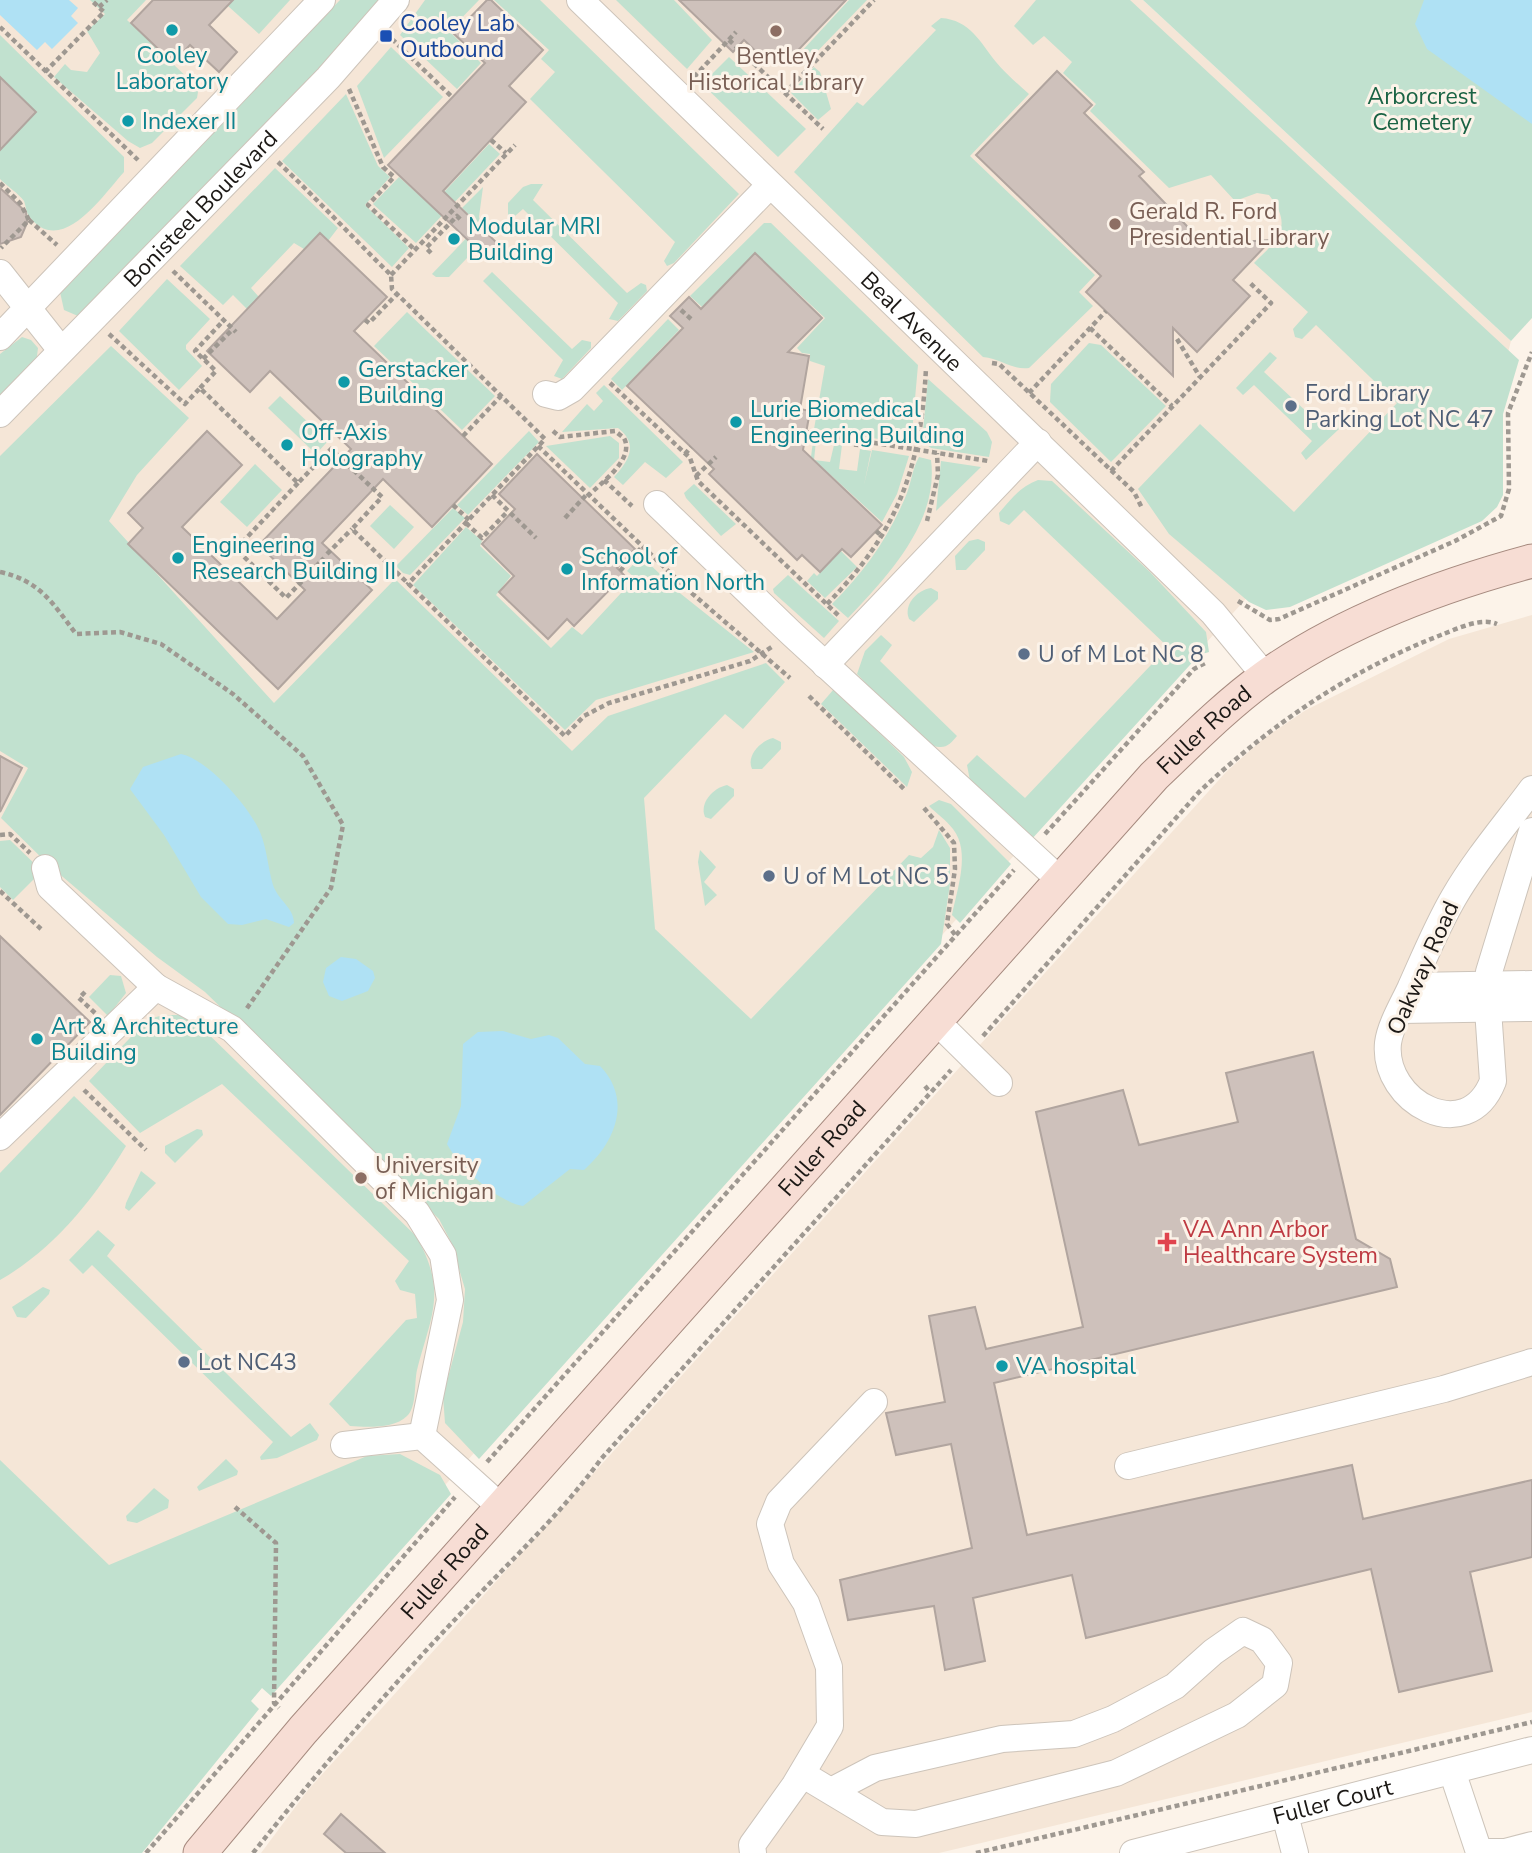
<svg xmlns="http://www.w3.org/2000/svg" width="1532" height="1853" viewBox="0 0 1532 1853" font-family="'Nunito Sans',sans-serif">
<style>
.built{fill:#f5e6d7}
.green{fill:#c1e1cf}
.water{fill:#afe1f4}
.building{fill:#cec1bb;stroke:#b1a59f;stroke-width:2}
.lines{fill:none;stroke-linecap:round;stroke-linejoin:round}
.minor-casing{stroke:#cdc4ba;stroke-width:28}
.major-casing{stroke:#a68a7f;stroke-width:35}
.path{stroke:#9e9891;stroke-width:4.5;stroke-dasharray:5 3.5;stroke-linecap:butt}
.minor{stroke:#fff;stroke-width:26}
.major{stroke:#f7ddd4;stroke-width:33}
.culture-dot{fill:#0f9aa8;stroke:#fcf3e9;stroke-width:2.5}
.education-dot{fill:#8d6e63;stroke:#fcf3e9;stroke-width:2.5}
.transit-dot{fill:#1a4fb4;stroke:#fcf3e9;stroke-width:2.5}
.service-dot{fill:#5c6f8a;stroke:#fcf3e9;stroke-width:2.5}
.health-dot{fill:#e0444e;stroke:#fcf3e9;stroke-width:2.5}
.labels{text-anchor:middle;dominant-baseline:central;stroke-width:6;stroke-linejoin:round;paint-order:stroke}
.transit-label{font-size:23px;fill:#164399;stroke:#fcf3e9;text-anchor:start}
.culture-label{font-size:23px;fill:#0d838f;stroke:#fcf3e9;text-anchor:start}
.education-label{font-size:23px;fill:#785e54;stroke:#fcf3e9;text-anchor:start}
.park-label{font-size:23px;fill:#1a6344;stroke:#fcf3e9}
.street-label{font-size:23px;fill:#1b1815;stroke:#fcf3e9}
.service-label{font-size:23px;fill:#4e5e75;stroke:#fcf3e9;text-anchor:start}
.health-label{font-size:23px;fill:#be3a42;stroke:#fcf3e9;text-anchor:start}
</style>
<rect width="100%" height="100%" fill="#fcf3e9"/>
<g class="built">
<polygon points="0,0 1143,0 1511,341 1500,383 1252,592 194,1763 0,1853"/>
<polygon points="1532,615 1532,1712 939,1853 261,1853 308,1790 1226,772 1263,739 1306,710 1449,639"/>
</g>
<g class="green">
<polygon points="90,0 146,0 127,20 194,84 198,92 197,98 152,143 140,148 128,141 54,77 65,64 71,70 87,72 100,53 87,31 105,14"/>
<polygon points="233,0 290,0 259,34 228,6"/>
<polygon points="340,0 379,0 298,92 78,316 64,310 60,292"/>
<polygon points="425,0 479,0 449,31 481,63 457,89 400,35"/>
<polygon points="494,0 540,0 739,194 674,263 667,266 664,261 675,242 530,99 555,72 541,59 549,50"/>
<polygon points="616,0 674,0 712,40 687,69"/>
<polygon points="849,0 867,0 809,60 801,52"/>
<path d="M1036,0H1130L1519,360L1503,414V495L1497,507L1482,521L1290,607L1266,610L1249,602L1169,534L1138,489L1200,424L1294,512L1397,403L1316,325L1302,339L1295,337L1293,329L1308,312L1254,263C1278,239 1294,227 1269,195L1257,193L1235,201L1211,175L1169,188L1090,111L1096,104L1063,73L1072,62L1044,36L1033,45L1014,26Z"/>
<polygon points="1143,0 1532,0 1532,318 1511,341"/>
<path d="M941,18C970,20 980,42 996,62C1006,74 1018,84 1029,94L970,156L1095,275L1079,292L1093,306L1029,368C1011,370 1002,359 983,357L794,172L857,102L863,106L936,30L931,26Z"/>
<path d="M0,35L124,157V172C103,195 61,259 29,216C26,212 26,206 24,201C18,193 7,186 0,179V150L36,112L0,77Z"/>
<polygon points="391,47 443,97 384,158 357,86"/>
<polygon points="729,57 806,129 778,157 702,84"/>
<polygon points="814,67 820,72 831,109 818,120 791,93"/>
<polygon points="346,94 378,166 390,177 365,205 409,248 392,267 282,161"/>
<polygon points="489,144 500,154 416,243 373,204 399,177 431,206"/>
<polygon points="275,168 338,228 328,241 304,249 294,243 251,288 259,297 247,309 233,295 223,305 180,266"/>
<polygon points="531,184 543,184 533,200 627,293 641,283 646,285 647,291 618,321 609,319 618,303 523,209 508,222 508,203 523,187"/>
<polygon points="483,187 479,217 485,239 449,277 436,277 432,274 479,225 462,208"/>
<polygon points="764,223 771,223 918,365 911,444 814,429 825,366 810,361 810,354 802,353 797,348 825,318 755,253 702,307 690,296"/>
<polygon points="492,272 572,349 582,340 591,342 591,348 562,379 554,376 563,360 483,281"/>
<polygon points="167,279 210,319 186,345 186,349 202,366 179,390 119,331"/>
<polygon points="407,312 495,396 462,430 374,346"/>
<polygon points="668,319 679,330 622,390 611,379"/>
<polygon points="22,337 31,340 38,348 36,364 0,401 0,354"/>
<polygon points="1089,343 1101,345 1166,406 1111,462 1050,402 1051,384"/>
<polygon points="111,346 189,418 137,475 109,521 274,703 395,579 572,751 608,716 766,663 785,682 743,729 725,714 644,798 655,929 751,1019 909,855 921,858 933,847 939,830 950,848 950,884 941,944 479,1459 445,1423 443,1396 463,1322 465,1289 451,1242 439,1219 205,992 157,957 50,866 1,818 28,768 0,751 0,456"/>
<polygon points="1270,352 1277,358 1264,372 1324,428 1337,417 1342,419 1343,424 1338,430 1306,460 1301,453 1312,441 1254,385 1243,395 1236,388"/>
<polygon points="928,379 987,432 992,442 989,457 931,448 922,441"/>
<path d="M604,385L683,462L666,478L645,462L623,485L614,477C629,461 639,444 618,428L562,432L587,404L594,411L603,401L596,393Z"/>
<polygon points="280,396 328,441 316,454 268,408"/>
<polygon points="529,431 539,442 468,515 457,505"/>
<polygon points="610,436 619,443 619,458 590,488 546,446"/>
<polygon points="813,441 816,441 814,460 830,462 834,445 842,445 839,469 857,471 860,449 871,451 864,485 872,450 909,456 897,494 882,522 811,457"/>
<path d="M919,457L931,460C939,522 888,576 848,618L832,604C864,572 887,540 905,498C911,485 912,469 919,457Z"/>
<polygon points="941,461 981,467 936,511"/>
<polygon points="255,464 282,490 247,527 220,502"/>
<path d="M1038,480L1052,481L1150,572L1193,618L1206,632L1209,652L1199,655L1031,840L971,786L967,765L977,755L1025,798L1168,647L1024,510L1009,525L1000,521L999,513C1011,499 1021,486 1038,480Z"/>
<polygon points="694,484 736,524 721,536 686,498 684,493"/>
<polygon points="390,505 414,527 394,549 370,526"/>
<polygon points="453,508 465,518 410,575 403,573 396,566"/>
<polygon points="466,527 482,541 480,546 511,576 496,595 551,648 572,627 582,635 635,578 627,571 641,556 681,594 754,652 596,700 565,730 413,585"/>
<polygon points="978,539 985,542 985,550 966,570 956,570 955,556 969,541"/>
<polygon points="841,551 857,567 825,598 807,581 814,573 817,576"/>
<polygon points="788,575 839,621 824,638 774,593 773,589"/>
<path d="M931,588L938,592V599L914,622L909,619C903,605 917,590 931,588Z"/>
<path d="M881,635L892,645L880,661L957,736C952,742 947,748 939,747C920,746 872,689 857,674L865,651Z"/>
<polygon points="834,689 904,757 912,772 907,787 821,704"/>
<path d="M773,738L781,742V749L762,769H752C746,756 760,741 773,738Z"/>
<path d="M727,785L734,789V796L711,819L705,817C699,803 713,788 727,785Z"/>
<path d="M939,800L951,804L1011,864L960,923L952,915C957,889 971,852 953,829C946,820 936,813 929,806Z"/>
<polygon points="10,840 42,871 13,900 0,887 0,841"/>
<polygon points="700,850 716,867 704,882 717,895 705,906 698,862"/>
<polygon points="110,975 121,976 126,993 108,1016 89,997"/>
<path d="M164,1015H184L198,1024L416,1236C448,1292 431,1315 417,1370C414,1383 417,1407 407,1416C394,1429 367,1427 350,1426L329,1404L406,1320L417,1318L415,1294L400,1290L395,1281L409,1261L222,1084L140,1133L89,1081L148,1019Z"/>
<path d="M74,1096L126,1146C94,1199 54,1249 0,1280V1173Z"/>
<polygon points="197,1129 202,1130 203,1135 175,1163 165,1153 165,1146"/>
<polygon points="141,1171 156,1183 129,1211 125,1208 126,1203"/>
<polygon points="98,1230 115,1245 107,1256 291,1437 310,1423 319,1435 317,1440 277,1458 261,1460 260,1457 273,1442 92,1265 83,1274 69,1260"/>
<polygon points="43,1287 50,1290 49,1294 26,1318 17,1317 12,1307"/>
<polygon points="400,1454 440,1475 451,1494 271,1696 262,1688 251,1701 259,1709 142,1853 0,1853 0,1460 109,1565 367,1456"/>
<polygon points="226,1459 238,1471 237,1475 199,1491 197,1487"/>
<polygon points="154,1488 169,1500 168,1508 137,1523 127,1521 126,1516"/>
</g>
<g class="water">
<polygon points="0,0 69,0 78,8 71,16 78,23 52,49 45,42 37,50 0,15"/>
<polygon points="1424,0 1532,0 1532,124 1427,49 1415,24"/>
<path d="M181,754C207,759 249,806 260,832C267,849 268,868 273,885C278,900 294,908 294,923L289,927L266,919L242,925L228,924L201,897L164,835L130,789L143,767Z"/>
<polygon points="341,957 356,959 373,971 375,978 368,991 342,1001 329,996 323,982 326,968"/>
<path d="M503,1031L531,1039L549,1035L558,1038L585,1064L600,1066C633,1100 615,1143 584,1170L570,1169L523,1206C498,1202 459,1167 447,1144L461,1106L463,1044L478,1032Z"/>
</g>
<g class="building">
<polygon points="153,0 233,0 209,25 237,52 219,72 190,45 173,63 131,23"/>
<polygon points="487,0 491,0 543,50 509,86 526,102 443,191 498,244 486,257 388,165 485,63 454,34"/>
<polygon points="679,0 846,0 785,64 772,53 765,60 744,40 733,52"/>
<polygon points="1057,71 1092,105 1084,113 1144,172 1139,176 1204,244 1271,240 1233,280 1250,296 1197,352 1173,328 1173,376 1086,292 1101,276 976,155"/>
<polygon points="0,77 36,112 0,150"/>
<polygon points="0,188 26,212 27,223 21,237 0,244"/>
<polygon points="320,233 387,297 354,331 492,464 432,527 383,479 322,543 372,590 278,689 128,544 143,528 128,513 207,431 242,465 182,527 277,619 305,590 259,545 351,449 270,371 250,392 207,351"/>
<polygon points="755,253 822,318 788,352 809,356 800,409 810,411 803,450 882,525 851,557 842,549 820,572 802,555 797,560 709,474 714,469 627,386 683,328 670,316 689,297 701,309"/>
<polygon points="537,454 635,549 617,568 624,575 574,626 567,619 548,639 499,592 514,576 482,544 515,509 499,494"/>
<polygon points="0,756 22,768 0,812"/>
<polygon points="0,936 90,1022 0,1115"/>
<polygon points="1313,1052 1356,1239 1390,1259 1397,1287 994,1383 1027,1535 1352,1465 1363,1519 1532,1480 1532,1557 1470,1572 1492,1671 1399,1692 1371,1569 1086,1638 1072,1575 973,1598 985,1661 945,1670 934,1606 848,1620 840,1580 972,1548 951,1444 896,1455 886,1413 945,1402 929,1316 975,1307 986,1349 1083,1327 1036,1112 1123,1090 1139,1145 1238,1122 1226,1073"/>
<polygon points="341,1814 385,1853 346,1853 324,1834"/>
</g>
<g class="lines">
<defs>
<g id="minor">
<path id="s1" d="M580,0L1213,613L1266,677"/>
<polyline points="0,273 61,350"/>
<polyline points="0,337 322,0"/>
<polyline points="546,394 558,397 572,389 770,185"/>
<path id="s2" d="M0,414L328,78L396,0"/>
<polyline points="657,504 791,633 1061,881"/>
<polyline points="825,665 1038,442"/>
<path d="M1532,789C1506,824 1476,859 1454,897C1437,926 1424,958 1410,989C1403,1004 1390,1026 1388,1043C1382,1102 1467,1148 1493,1081L1487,995L1489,972L1532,831"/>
<polyline points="45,868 50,887 156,987"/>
<polyline points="1412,986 1532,984"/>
<polyline points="1401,1010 1532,1008"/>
<polyline points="936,1021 999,1083"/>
<polyline points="0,1137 156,987 232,1029 417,1213 443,1255 450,1300 422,1436"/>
<polyline points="344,1445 422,1436 502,1508"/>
<polyline points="1128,1466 1444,1389 1532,1362"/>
<polyline points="1452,1771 1479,1852 1505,1852 1532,1845"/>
<polyline points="802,1774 882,1822 916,1824 1116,1773 1237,1715 1275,1685 1279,1663 1262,1640 1243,1631 1213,1652 1175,1686 1113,1719 1074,1734 1002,1739 875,1768 833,1790"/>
<polyline points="1285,1815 1295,1853"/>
<polyline points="753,1853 752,1845 795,1785 830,1726 829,1667 806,1603 781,1564 770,1524 779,1502 874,1402"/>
<path id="s3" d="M1133,1853L1532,1750"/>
</g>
<g id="major">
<path id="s4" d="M200,1853L303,1730L1154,776C1190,742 1225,706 1265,677C1344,621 1439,586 1532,561"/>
</g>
</defs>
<use href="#minor" class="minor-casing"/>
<use href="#major" class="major-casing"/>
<g class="path">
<polyline points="99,7 107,0"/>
<polyline points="0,27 138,160"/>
<polyline points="392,39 452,97"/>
<polyline points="729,40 823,129"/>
<polyline points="45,72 104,12 91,0"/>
<polyline points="694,77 736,32"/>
<polyline points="349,89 383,167 394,177 368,205 415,250"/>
<polyline points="785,93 874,0"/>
<polyline points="491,140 506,153"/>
<path d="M278,162C317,199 353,238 391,275L392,289L397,294L545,439L407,585"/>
<polyline points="0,183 20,203 29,220 1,248"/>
<polyline points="29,220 57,245"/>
<polyline points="431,253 426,248 457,216 462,221"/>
<polyline points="173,271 236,332"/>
<polyline points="391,275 515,145"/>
<polyline points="681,310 691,319"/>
<polyline points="365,320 369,323 397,294"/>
<polyline points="1090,328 1172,406"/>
<polyline points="109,334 185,404 200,388 298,483 331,449 382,497 352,529 565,736 584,716 609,703 750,661 773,646"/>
<polyline points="1177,339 1200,377"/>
<polyline points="203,359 233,329"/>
<polyline points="992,363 999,364 1134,492 1142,508"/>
<polyline points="610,383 690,458 698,481 840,617"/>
<polyline points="200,388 216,371 195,351 224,320"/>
<polyline points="1029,393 1106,311"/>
<path d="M553,431L560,437L615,431L624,438C635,459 602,482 589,495"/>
<polyline points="806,432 988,461"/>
<polyline points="463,436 501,396"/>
<polyline points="830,443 831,436"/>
<polyline points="538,446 687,589 790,678"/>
<polyline points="856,447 857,440"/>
<polyline points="685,454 691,447"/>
<polyline points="1111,471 1271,303 1249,282"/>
<polyline points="696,476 716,457"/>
<polyline points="604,480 632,506"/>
<polyline points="298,483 236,549 286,598 324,558"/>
<polyline points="492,495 536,538"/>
<polyline points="453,505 469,520"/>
<polyline points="565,518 587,494"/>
<polyline points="927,521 938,475 937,453"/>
<polyline points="466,523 482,538 508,511"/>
<polyline points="876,531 883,537"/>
<polyline points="327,554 352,529"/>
<polyline points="620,571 642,547"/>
<path d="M0,572C40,581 52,602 76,634L120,632L161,644L233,694L303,756L343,825L331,888L245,1011"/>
<polyline points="1238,601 1270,620 1279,619 1455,541 1501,516 1509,489 1508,413 1532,352"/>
<path d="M827,604C898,532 921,468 926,368"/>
<polyline points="809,696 906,791"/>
<polyline points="924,808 954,843 955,869 947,924 956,936"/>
<polyline points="1045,834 1194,669 1207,662"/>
<polyline points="0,835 10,834 30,853"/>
<polyline points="0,891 41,929"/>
<polyline points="85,992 79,998 95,1013"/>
<path d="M983,1036L1199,792C1269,726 1350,670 1441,635C1457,629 1480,617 1497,624"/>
<polyline points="925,1086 930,1092"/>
<polyline points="84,1090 146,1150"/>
<polyline points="487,1462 1014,870"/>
<polyline points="235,1507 276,1543 274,1703 279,1708"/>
<polyline points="146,1853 455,1497"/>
<path d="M253,1853C320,1769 391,1686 466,1608C512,1559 561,1514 601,1459L951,1070"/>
<polyline points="976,1853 1532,1722"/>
</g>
<use href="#minor" class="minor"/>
<use href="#major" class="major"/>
</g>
<g class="culture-dot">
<circle cx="172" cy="30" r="7"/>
<circle cx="128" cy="121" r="7"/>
<circle cx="454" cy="239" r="7"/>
<circle cx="344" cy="382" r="7"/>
<circle cx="736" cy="422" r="7"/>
<circle cx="287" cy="445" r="7"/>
<circle cx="178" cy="558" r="7"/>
<circle cx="567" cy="569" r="7"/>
<circle cx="37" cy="1039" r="7"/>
<circle cx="1002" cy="1366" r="7"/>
</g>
<g class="education-dot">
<circle cx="776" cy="31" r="7"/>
<circle cx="1115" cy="224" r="7"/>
<circle cx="361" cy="1178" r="7"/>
</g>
<rect class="transit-dot" x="379" y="29" width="14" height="14" rx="3.5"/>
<g class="service-dot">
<circle cx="1291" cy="406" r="7"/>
<circle cx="1024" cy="654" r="7"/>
<circle cx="769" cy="876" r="7"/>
<circle cx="184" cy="1362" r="7"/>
</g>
<path class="health-dot" d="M1163.5 1231.5h7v7h7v7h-7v7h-7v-7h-7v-7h7z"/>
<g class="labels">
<g class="transit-label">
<text x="400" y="23">Cooley Lab<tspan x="400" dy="26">Outbound</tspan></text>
</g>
<g class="culture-label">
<text x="172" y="55" text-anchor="middle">Cooley<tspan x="172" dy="26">Laboratory</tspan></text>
<text x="142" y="121">Indexer II</text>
<text x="468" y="226">Modular MRI<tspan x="468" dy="26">Building</tspan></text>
<text x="358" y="369">Gerstacker<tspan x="358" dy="26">Building</tspan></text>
<text x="750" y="409">Lurie Biomedical<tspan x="750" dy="26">Engineering Building</tspan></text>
<text x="301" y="432">Off-Axis<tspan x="301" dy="26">Holography</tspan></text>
<text x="192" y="545">Engineering<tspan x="192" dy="26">Research Building II</tspan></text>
<text x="581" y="556">School of<tspan x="581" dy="26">Information North</tspan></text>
<text x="51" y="1026">Art &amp; Architecture<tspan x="51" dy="26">Building</tspan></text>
<text x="1016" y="1366">VA hospital</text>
</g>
<g class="education-label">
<text x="776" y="56" text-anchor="middle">Bentley<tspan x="776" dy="26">Historical Library</tspan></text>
<text x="1129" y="211">Gerald R. Ford<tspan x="1129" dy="26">Presidential Library</tspan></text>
<text x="375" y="1165">University<tspan x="375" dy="26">of Michigan</tspan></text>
</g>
<g class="park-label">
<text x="1422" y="96">Arborcrest<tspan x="1422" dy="26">Cemetery</tspan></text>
</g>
<g class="street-label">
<text stroke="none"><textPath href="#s2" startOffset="287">Bonisteel Boulevard</textPath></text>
<text stroke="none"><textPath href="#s1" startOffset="462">Beal Avenue</textPath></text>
<text stroke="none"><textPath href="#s4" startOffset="1507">Fuller Road</textPath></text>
<text transform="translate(1423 968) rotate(-66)">Oakway Road</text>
<text stroke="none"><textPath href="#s4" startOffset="940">Fuller Road</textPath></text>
<text stroke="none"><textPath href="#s4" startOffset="373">Fuller Road</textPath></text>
<text stroke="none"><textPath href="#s3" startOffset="206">Fuller Court</textPath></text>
</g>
<g class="service-label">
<text x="1305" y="393">Ford Library<tspan x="1305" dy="26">Parking Lot NC 47</tspan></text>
<text x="1038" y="654">U of M Lot NC 8</text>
<text x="783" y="876">U of M Lot NC 5</text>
<text x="198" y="1362">Lot NC43</text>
</g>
<g class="health-label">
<text x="1183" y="1229">VA Ann Arbor<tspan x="1183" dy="26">Healthcare System</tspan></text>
</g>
</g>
</svg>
